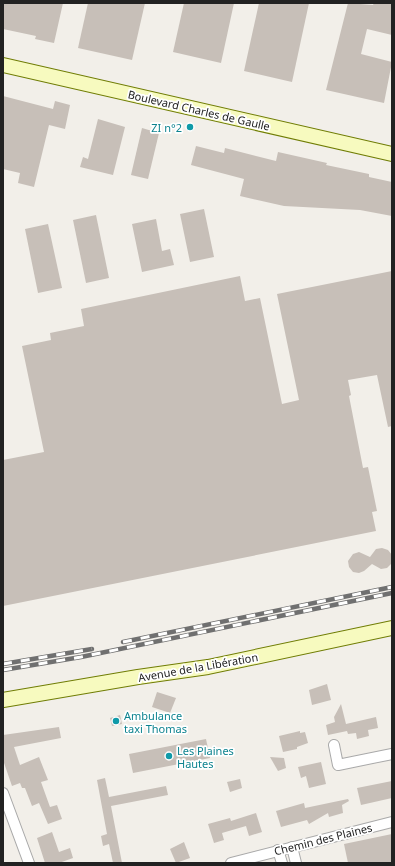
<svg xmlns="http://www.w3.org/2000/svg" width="395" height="866" viewBox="0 0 395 866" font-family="'Noto Sans',sans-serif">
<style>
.building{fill:#c7bfb8}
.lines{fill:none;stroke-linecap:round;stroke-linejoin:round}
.street-casing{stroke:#a9a9a9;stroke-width:12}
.secondary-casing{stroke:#707d05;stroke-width:16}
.street{stroke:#fff;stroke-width:10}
.secondary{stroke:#f7fabf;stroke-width:14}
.rail-casing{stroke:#707070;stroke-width:4.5}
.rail{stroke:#fff;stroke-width:3;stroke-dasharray:9;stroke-linecap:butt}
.culture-dot{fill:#0f9aa8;stroke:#fff;stroke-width:1.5}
.labels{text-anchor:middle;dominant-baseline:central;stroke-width:3.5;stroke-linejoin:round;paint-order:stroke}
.street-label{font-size:11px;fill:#222;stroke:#fff}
.culture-label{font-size:11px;fill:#0d838f;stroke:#fff;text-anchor:start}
</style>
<rect width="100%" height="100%" fill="#f2efe9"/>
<g class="building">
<polygon points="3,3 63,3 54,43 35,39 36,36 3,29"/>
<polygon points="88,3 145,3 132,60 78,48"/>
<polygon points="184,3 234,3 221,63 173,52"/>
<polygon points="259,3 309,3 292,82 244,71"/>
<polygon points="348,3 373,5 374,3 392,3 392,35 367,29 361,54 392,62 384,103 326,90"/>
<polygon points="3,96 53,109 55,101 70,105 65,129 49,125 34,187 18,183 20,173 3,169"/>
<polygon points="98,119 125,127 113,175 80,167 83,157 88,159"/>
<polygon points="142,128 159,133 148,179 131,175"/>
<polygon points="196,146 224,153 225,148 276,161 278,152 327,163 326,165 369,174 369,177 392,182 392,216 360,210 284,206 240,196 244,179 191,165"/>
<polygon points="204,209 214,257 190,262 180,214"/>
<polygon points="96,215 109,278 86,283 73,220"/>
<polygon points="156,219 162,251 170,249 174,265 142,272 132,224"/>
<polygon points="48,224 62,288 38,293 25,229"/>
<polygon points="392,271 392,426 388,427 377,375 348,380 351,395 349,396 363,468 368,467 377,511 372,512 376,531 3,606 3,460 44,452 22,346 51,340 50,333 84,326 81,309 240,276 245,301 260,298 282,404 299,400 277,294"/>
<polygon points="382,548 388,550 392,555 391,564 387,568 381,569 372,564 364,571 359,573 353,572 349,567 348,561 353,554 359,552 370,557 376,549"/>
<polygon points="327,684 331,700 312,705 309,690"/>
<polygon points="157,692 176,698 170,713 152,707"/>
<polygon points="341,704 346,724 376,717 378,728 368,730 369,736 357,739 356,733 348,734 347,731 328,735 326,725 335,722 334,717"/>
<polygon points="120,715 122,724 112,726 110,718"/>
<polygon points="59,727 61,738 14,747 20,765 39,757 48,780 41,782 50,807 57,805 62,819 48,824 39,803 32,806 25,788 22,788 20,783 12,786 3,760 3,735"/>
<polygon points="300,731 300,733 305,732 308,743 297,747 297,749 283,752 279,736"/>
<polygon points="206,739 210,758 133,773 129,754"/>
<polygon points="270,757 284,758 286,768 278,771"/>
<polygon points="321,762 326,784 309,788 306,776 301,778 298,767"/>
<polygon points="105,778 109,797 166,786 168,795 111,806 122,863 113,863 109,844 103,846 101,836 107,834 97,780"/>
<polygon points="240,779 242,788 230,792 227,782"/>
<polygon points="392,781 392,798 361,805 357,788"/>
<polygon points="348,799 349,801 342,805 343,813 329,817 328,813 309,824 307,820 281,827 276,811 304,803 305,808"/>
<polygon points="256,813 262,832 249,836 246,826 222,833 224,840 214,843 208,824 230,818 231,821"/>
<polygon points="52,832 59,852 70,848 73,858 59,863 45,863 37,838"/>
<polygon points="392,834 392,863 348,863 344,844"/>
<polygon points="184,842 190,858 176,863 170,849"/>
</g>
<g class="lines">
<defs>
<g id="street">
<polyline points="334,745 338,765 392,754"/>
<polyline points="3,793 29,863"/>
<polyline points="292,847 296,863"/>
<polyline points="278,850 282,863"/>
<polyline points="231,863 392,822"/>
</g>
<g id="secondary">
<polyline points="3,65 392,154"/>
<polyline points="3,700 138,677 208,667 392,628"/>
</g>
</defs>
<use href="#street" class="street-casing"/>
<use href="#secondary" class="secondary-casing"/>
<use href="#street" class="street"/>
<use href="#secondary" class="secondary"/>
<defs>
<g id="rail">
<polyline points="123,642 392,587"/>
<polyline points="3,664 92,649"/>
<polyline points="3,670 81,657 392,593"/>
</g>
</defs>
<use href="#rail" class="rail-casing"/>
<use href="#rail" class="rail"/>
</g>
<g class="culture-dot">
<circle cx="190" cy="127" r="4"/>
<circle cx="116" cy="721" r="4"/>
<circle cx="169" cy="756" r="4"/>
</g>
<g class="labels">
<g class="street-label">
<text transform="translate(199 110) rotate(13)">Boulevard Charles de Gaulle</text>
<text transform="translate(198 667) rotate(-10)">Avenue de la Libération</text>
<text transform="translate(323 839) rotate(-14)">Chemin des Plaines</text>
</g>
<g class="culture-label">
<text x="182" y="127" text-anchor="end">ZI n°2</text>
<text x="124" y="715">Ambulance<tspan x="124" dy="13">taxi Thomas</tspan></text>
<text x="177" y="750">Les Plaines<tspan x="177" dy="13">Hautes</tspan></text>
</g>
</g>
<rect width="395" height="866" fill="none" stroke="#222222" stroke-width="8"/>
</svg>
